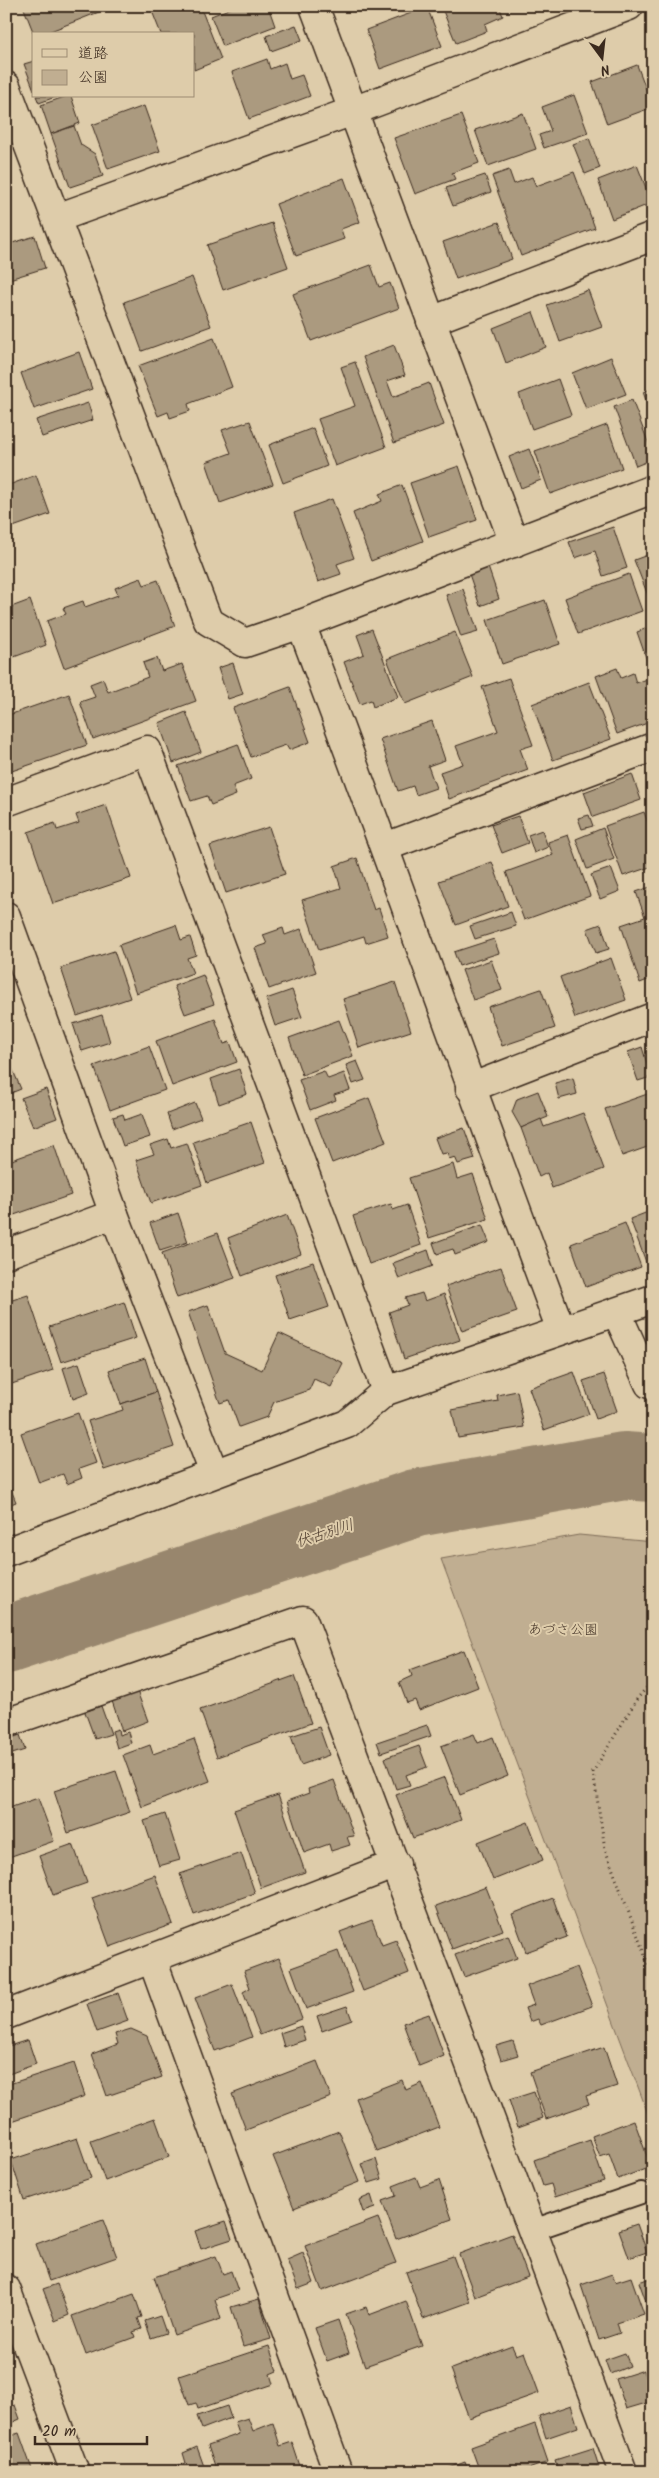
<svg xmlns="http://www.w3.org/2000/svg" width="659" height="2478" viewBox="0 0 659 2478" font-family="Kalam,'Klee One',sans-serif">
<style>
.green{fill:#c0ae91;stroke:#7e6c58}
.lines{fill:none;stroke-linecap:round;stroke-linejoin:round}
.river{stroke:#98866d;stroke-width:68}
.building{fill:#ab9a7f;stroke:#3b2a1e}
.lane-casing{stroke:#3b2a1e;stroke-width:24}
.street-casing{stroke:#3b2a1e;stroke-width:31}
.path{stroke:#3b2a1e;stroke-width:3;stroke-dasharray:1 4;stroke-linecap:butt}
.lane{stroke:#deccaa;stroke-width:20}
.street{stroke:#deccaa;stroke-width:28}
.labels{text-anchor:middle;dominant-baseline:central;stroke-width:4;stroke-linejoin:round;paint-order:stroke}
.park-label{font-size:14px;fill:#48372a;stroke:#deccaa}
.water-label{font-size:15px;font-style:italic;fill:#4e3c2e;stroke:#deccaa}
</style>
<rect width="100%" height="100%" fill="#deccaa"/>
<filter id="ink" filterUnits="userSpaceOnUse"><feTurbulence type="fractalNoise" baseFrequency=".02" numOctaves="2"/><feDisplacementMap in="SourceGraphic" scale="10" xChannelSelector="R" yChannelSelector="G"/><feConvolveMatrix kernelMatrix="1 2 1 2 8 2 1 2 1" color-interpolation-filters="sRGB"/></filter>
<g filter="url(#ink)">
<polygon class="green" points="579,1535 653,1542 653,2127 441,1559"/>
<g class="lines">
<polyline class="river" points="6,1640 416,1503 624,1466 653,1468"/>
</g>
<g class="building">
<polygon points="23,6 108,6 109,8 43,34 34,34"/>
<polygon points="150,6 200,6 221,59 194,70 194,34 161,34"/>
<polygon points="236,6 268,6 275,26 223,46 211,16"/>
<polygon points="441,6 499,6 503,16 485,24 487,31 456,43"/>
<polygon points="427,7 442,46 380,69 366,30"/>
<polygon points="296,25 302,40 271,51 266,36"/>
<polygon points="267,59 270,69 285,63 290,79 302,75 310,96 249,119 232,72"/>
<polygon points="34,61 34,90 24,64"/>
<polygon points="637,65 653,107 607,124 592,82"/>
<polygon points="574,95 588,133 544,148 539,135 551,131 542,107"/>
<polygon points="36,96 58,96 39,103"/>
<polygon points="67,96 71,96 80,123 51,134 41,105"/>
<polygon points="144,106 160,151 108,169 92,125"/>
<polygon points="523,113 536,149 488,166 475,130"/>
<polygon points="461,115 479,163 452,173 455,179 415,194 394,138"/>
<polygon points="74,126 81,145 95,154 103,176 70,187 51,134"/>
<polygon points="589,138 600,168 585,174 573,144"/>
<polygon points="637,165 652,203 612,219 598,180"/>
<polygon points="509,170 514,184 532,177 536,186 574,172 595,228 521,256 492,176"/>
<polygon points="485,175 491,192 453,206 446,188"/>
<polygon points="344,178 360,222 341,229 344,239 296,256 276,204"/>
<polygon points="499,222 512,259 456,279 443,242"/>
<polygon points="272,223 288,267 223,290 207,245"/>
<polygon points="35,236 45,268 6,280 6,245"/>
<polygon points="371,265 379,287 390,283 399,308 311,341 293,294"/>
<polygon points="192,277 211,326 142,351 124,302"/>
<polygon points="588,290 602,327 560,342 547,305"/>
<polygon points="533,312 546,347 506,363 493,328"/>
<polygon points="214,338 232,387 188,404 190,411 170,418 168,412 158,416 138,366"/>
<polygon points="394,345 405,375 387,381 393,397 429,383 444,425 394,443 363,357"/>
<polygon points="79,352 92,389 34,409 21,373"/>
<polygon points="611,357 626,394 586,409 572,373"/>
<polygon points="355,362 386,447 335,466 318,419 355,406 341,367"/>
<polygon points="558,379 571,415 532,429 519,394"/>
<polygon points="653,388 653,419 643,392"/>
<polygon points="632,400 653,455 653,459 636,466 614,407"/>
<polygon points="88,403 93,420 42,437 36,420"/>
<polygon points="250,421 273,484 220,503 206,462 231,453 222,430"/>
<polygon points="607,425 622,468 550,494 535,451"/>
<polygon points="313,428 327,466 283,483 269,445"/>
<polygon points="529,449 541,480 521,488 509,457"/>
<polygon points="459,466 477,520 429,537 410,483"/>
<polygon points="36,475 50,514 13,527 6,509 6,486"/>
<polygon points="402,485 423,541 371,561 353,513 382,501 379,494"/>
<polygon points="332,499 354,558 337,564 341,574 318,582 294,513"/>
<polygon points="613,527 627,568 603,576 595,551 575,558 569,542"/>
<polygon points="653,553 653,608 634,560"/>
<polygon points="488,567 499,599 480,606 469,574"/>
<polygon points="629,574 642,611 578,634 565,598"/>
<polygon points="141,578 144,585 158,580 175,626 64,668 47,621 66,614 63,608 83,601 85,607 118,595 115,588"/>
<polygon points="463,589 478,632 461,637 446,595"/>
<polygon points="30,600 46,645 6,660 6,609"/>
<polygon points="545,600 560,644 502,664 487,620"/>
<polygon points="653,626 653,665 649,666 637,632"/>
<polygon points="372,629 398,697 373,707 371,700 360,704 344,662 364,654 357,635"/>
<polygon points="455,632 473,677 405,704 387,659"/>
<polygon points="157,658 162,671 182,664 196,701 93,739 80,702 95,697 90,684 103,679 108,692 148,677 143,663"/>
<polygon points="233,663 243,694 228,699 218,668"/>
<polygon points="617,668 621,678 633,673 636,683 653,677 653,721 617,734 596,676"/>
<polygon points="509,678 533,745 520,749 528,770 449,799 440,772 463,764 456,746 498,731 482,687"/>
<polygon points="589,682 611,739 553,760 532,704"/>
<polygon points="290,687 310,742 289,750 286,745 251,757 233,708"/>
<polygon points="69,694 87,745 6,773 6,716"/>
<polygon points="186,712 201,752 173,763 159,723"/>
<polygon points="432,721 445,760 428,766 436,788 416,795 413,786 398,791 380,739"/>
<polygon points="238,744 251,779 233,786 236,795 211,805 207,796 191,801 178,766"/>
<polygon points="632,774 641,800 593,817 584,792"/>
<polygon points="106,805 131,878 53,904 28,832 55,823 57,830 79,823 76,815"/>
<polygon points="644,812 653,836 653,866 623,876 605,826"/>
<polygon points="589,815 593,826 582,829 578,818"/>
<polygon points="518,816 528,843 502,853 491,825"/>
<polygon points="269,827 285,874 226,893 210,846"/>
<polygon points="603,828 614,859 587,869 576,839"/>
<polygon points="542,830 548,847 534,853 528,835"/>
<polygon points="568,835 590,896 524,920 506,872 553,855 548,842"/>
<polygon points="357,858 374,910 379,908 388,936 366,943 364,936 319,950 302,900 341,888 334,866"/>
<polygon points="492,862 508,906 456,925 439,881"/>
<polygon points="611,868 620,891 600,899 591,875"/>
<polygon points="653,886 653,978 640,983 621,925 645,917 636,892"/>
<polygon points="511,912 516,926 475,939 470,926"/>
<polygon points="601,924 609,949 596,953 587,929"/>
<polygon points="176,925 181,940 190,937 196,955 187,958 193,973 136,993 119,945"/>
<polygon points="283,928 285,935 301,929 316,972 269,989 255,948 267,944 263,935"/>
<polygon points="494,939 499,953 459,966 454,952"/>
<polygon points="114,951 130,998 77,1016 61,968"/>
<polygon points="611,958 626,1000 575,1018 560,977"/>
<polygon points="491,960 502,990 473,1000 462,970"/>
<polygon points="203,975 214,1004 185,1014 174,986"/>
<polygon points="395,982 411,1031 359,1048 343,999"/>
<polygon points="541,989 555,1028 502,1046 488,1007"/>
<polygon points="292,990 302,1017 275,1026 266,999"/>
<polygon points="102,1015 110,1042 82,1051 73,1024"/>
<polygon points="215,1019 224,1044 230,1042 237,1062 172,1086 156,1041"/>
<polygon points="339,1020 353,1056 302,1075 289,1038"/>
<polygon points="149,1046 165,1090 110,1110 94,1066"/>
<polygon points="642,1047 651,1077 638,1081 628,1052"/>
<polygon points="6,1054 21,1089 6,1095"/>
<polygon points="357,1061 365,1080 353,1084 346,1065"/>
<polygon points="239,1069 247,1094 219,1104 211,1079"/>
<polygon points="324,1071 328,1079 344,1073 350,1090 334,1095 336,1100 310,1110 299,1080"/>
<polygon points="573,1078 577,1094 559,1099 555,1083"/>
<polygon points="46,1089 57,1118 33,1127 21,1098"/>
<polygon points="538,1091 548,1117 521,1128 512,1112 517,1099"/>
<polygon points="653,1092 653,1145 622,1156 605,1109"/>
<polygon points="369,1098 386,1142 332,1163 315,1118"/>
<polygon points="195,1103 201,1118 172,1129 167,1114"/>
<polygon points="583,1113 604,1169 552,1188 547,1173 539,1177 521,1128 541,1119 544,1127"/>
<polygon points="123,1114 125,1120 142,1114 150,1137 123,1146 113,1117"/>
<polygon points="251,1122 265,1163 207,1183 193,1142"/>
<polygon points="464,1128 475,1159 458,1164 455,1157 449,1159 447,1153 441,1154 435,1138"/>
<polygon points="168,1139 171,1148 187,1143 202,1185 151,1203 136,1160 154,1154 150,1145"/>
<polygon points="54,1145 71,1195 14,1215 6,1194 6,1162"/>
<polygon points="453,1164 457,1179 473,1174 488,1219 429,1238 409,1178"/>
<polygon points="391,1204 393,1210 407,1205 421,1245 369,1264 353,1216"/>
<polygon points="653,1210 653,1269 649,1270 630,1219"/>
<polygon points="178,1213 188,1242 160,1251 150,1223"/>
<polygon points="287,1215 301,1254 242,1276 228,1238"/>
<polygon points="625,1223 641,1267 586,1287 571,1244"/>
<polygon points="482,1225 489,1242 455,1255 453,1249 437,1254 433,1243"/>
<polygon points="218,1233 235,1278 177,1298 162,1253"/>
<polygon points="428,1250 433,1266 399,1279 393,1263"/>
<polygon points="313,1262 329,1307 290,1320 275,1275"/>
<polygon points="501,1267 517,1312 462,1331 446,1286"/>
<polygon points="422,1293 425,1301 444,1294 460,1340 404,1359 389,1312 408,1305 405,1298"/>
<polygon points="28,1295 53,1370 6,1386 6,1302"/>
<polygon points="124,1302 136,1338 61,1362 49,1327"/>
<polygon points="208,1305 225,1353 262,1370 279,1333 343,1363 331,1387 314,1379 309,1390 274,1402 267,1417 239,1427 229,1400 220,1403 188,1312"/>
<polygon points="145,1358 156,1392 121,1404 109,1370"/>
<polygon points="79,1363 89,1393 73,1399 63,1368"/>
<polygon points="574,1372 589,1414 544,1430 529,1388"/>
<polygon points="604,1374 617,1411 596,1419 583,1381"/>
<polygon points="517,1391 524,1427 458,1438 452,1410 498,1401 497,1395"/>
<polygon points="156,1392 174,1447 104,1470 88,1421 123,1410 121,1404"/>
<polygon points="78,1413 96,1463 79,1469 82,1478 67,1484 63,1474 39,1483 21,1433"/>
<polygon points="6,1477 16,1502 6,1506"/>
<polygon points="464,1650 478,1687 419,1710 415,1700 407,1703 399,1682 412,1676 410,1670"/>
<polygon points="294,1676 311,1723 217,1757 200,1710"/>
<polygon points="137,1691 148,1721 122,1731 112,1701"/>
<polygon points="101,1706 111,1734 95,1739 85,1712"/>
<polygon points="427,1725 431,1736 381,1753 377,1742"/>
<polygon points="319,1727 329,1755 301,1765 291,1736"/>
<polygon points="118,1729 119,1735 128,1732 131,1743 117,1748 112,1731"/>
<polygon points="474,1734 478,1743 493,1737 508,1776 460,1795 441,1746"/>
<polygon points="20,1735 25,1750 9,1755 6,1740"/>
<polygon points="194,1739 210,1781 142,1807 123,1755 150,1745 153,1754"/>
<polygon points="419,1746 427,1767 406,1775 410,1785 396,1789 385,1758"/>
<polygon points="116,1771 130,1812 68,1833 54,1791"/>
<polygon points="445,1777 461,1820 413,1838 396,1795"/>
<polygon points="334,1780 354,1836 347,1837 350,1845 331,1851 329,1844 304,1853 287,1801 309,1793 308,1789"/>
<polygon points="278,1795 305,1872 261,1888 234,1810"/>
<polygon points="38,1798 54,1841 6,1858 6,1809"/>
<polygon points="165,1814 180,1860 159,1866 144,1821"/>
<polygon points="528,1822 543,1860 493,1880 478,1842"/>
<polygon points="73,1844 87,1883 53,1895 39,1856"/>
<polygon points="241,1853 255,1893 194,1915 180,1874"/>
<polygon points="155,1875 173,1924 110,1947 92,1898"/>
<polygon points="486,1887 503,1930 452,1949 436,1906"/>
<polygon points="553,1898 567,1937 526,1952 512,1914"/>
<polygon points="372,1920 382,1945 396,1940 409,1973 363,1991 340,1932"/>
<polygon points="508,1935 517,1958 464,1977 455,1955"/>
<polygon points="338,1951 353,1992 306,2009 291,1968"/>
<polygon points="279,1958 302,2019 260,2035 243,1992 250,1988 244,1971"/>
<polygon points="577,1967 592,2006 541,2025 538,2019 530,2022 525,2008 534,2005 527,1986"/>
<polygon points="232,1984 252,2037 215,2051 195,1998"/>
<polygon points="118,1993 128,2021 97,2032 87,2004"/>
<polygon points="347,2006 352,2020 322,2031 317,2016"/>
<polygon points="429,2014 444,2056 419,2066 403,2023"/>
<polygon points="301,2026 305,2040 284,2047 280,2033"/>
<polygon points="131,2029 147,2036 162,2077 107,2096 92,2054 118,2044 115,2034"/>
<polygon points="28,2040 36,2064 6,2075 6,2047"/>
<polygon points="513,2041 518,2055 501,2060 496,2046"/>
<polygon points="604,2047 617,2086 586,2096 589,2104 546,2119 530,2072"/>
<polygon points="317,2061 331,2097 246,2130 232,2094"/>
<polygon points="74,2063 85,2096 6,2123 6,2085"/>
<polygon points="402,2080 406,2090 422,2083 439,2127 377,2151 356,2098"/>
<polygon points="534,2092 543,2118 518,2127 509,2100"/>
<polygon points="155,2118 169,2157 105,2181 91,2141"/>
<polygon points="634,2120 651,2167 618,2179 609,2154 600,2157 592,2136"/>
<polygon points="339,2131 359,2182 294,2208 273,2156"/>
<polygon points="77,2138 91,2178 24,2200 11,2160"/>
<polygon points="590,2140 604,2181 555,2197 551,2184 543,2186 534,2160"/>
<polygon points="376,2159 382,2179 369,2183 362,2164"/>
<polygon points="416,2177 420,2187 439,2180 452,2219 396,2239 382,2201 396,2196 393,2186"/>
<polygon points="371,2195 375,2208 363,2212 359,2200"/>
<polygon points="378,2218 396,2263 322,2291 305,2246"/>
<polygon points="103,2220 117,2257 49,2281 36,2244"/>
<polygon points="226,2221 232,2239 201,2249 195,2231"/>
<polygon points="637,2224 647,2252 629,2258 619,2230"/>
<polygon points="512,2234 528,2277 475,2297 459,2254"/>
<polygon points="303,2253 314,2283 298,2289 287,2260"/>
<polygon points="216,2256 223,2274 231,2271 238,2291 215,2299 221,2319 174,2335 154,2277"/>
<polygon points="453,2256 470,2302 423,2319 406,2272"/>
<polygon points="612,2274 615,2282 631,2277 644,2314 617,2323 620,2333 599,2340 581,2285"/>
<polygon points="653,2277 653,2318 652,2318 639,2282"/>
<polygon points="57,2284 69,2315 55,2321 43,2289"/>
<polygon points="134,2294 142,2317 138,2318 142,2329 133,2332 135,2337 86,2355 72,2316"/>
<polygon points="259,2299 271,2339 243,2347 231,2307"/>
<polygon points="406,2301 422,2346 365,2366 346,2314 366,2307 369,2315"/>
<polygon points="160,2316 166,2333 151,2338 145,2321"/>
<polygon points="338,2320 349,2353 327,2361 315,2328"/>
<polygon points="269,2346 277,2371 270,2374 273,2384 198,2409 196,2403 189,2405 179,2376"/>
<polygon points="512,2346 516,2355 524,2352 539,2393 469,2418 451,2369"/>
<polygon points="625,2353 630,2366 610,2374 605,2360"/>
<polygon points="644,2370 653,2401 626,2409 616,2379"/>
<polygon points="15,2405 20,2419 6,2425 6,2408"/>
<polygon points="571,2405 578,2427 546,2438 539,2416"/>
<polygon points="227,2406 231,2418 202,2429 197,2416"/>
<polygon points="248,2418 253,2431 273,2423 280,2446 292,2442 301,2469 292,2472 217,2472 208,2445 239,2434 235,2422"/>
<polygon points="535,2424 548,2462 520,2472 480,2472 471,2447"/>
<polygon points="19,2433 33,2472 6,2472 6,2437"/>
<polygon points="197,2447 206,2472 159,2472 186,2463 183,2453"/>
<polygon points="593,2448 599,2467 584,2472 559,2472 555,2460"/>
<polygon points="465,2462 469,2472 439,2472"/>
</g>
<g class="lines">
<defs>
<polyline id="lane" points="533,2230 641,2193"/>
<g id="street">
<polyline points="314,6 514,543"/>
<polyline points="6,86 208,621 245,643 301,624 653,489"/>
<polyline points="57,218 353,111 629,6"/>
<polyline points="431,321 653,236"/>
<path d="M301,624C390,859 473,1095 561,1330"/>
<polyline points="6,802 147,750 386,1391"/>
<polyline points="385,847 653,747"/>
<polyline points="6,916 114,1214 214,1473"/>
<polyline points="470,1088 653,1017"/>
<polyline points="6,1254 114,1214"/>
<polyline points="617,1313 649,1384 653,1385"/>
<polyline points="6,1552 347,1424 386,1391 653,1299"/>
<polyline points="6,1723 303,1620 623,2472"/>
<polyline points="152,1959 338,2472"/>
<polyline points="6,2015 396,1864"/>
<polyline points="6,2289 75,2472"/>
</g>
</defs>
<use href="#lane" class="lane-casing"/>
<use href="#street" class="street-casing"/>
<polyline class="path" points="653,1680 637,1699 593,1772 605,1849 653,1977"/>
<use href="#lane" class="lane"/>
<use href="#street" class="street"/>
</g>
</g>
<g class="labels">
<g class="park-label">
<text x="563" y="1630">あづさ公園</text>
</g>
<g class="water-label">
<text transform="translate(325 1534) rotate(-18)">伏古別川</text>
</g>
</g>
<rect width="659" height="2478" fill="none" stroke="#deccaa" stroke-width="25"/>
<rect x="12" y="12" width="634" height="2453" fill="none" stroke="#3b2a1e" stroke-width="2" filter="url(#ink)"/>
<rect x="32" y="32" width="162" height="65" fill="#deccaa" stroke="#9d8b72"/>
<rect x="42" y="49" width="25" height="8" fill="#deccaa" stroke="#9d8b72"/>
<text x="78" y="58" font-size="15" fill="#3b2a1e">道路</text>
<rect x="42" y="70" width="25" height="15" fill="#c0ae91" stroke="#9d8b72"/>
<text x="78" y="82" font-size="15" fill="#3b2a1e">公園</text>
<g transform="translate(602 58) rotate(165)" stroke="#deccaa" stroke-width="4" paint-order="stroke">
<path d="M0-4L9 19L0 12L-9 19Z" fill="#3b2a1e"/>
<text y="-8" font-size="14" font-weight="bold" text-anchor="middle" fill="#3b2a1e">N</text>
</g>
<path d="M35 2436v8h112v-8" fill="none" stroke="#3b2a1e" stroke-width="2.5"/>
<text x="42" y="2436" font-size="15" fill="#3b2a1e" stroke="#deccaa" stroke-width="4" paint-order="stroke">20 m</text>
</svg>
